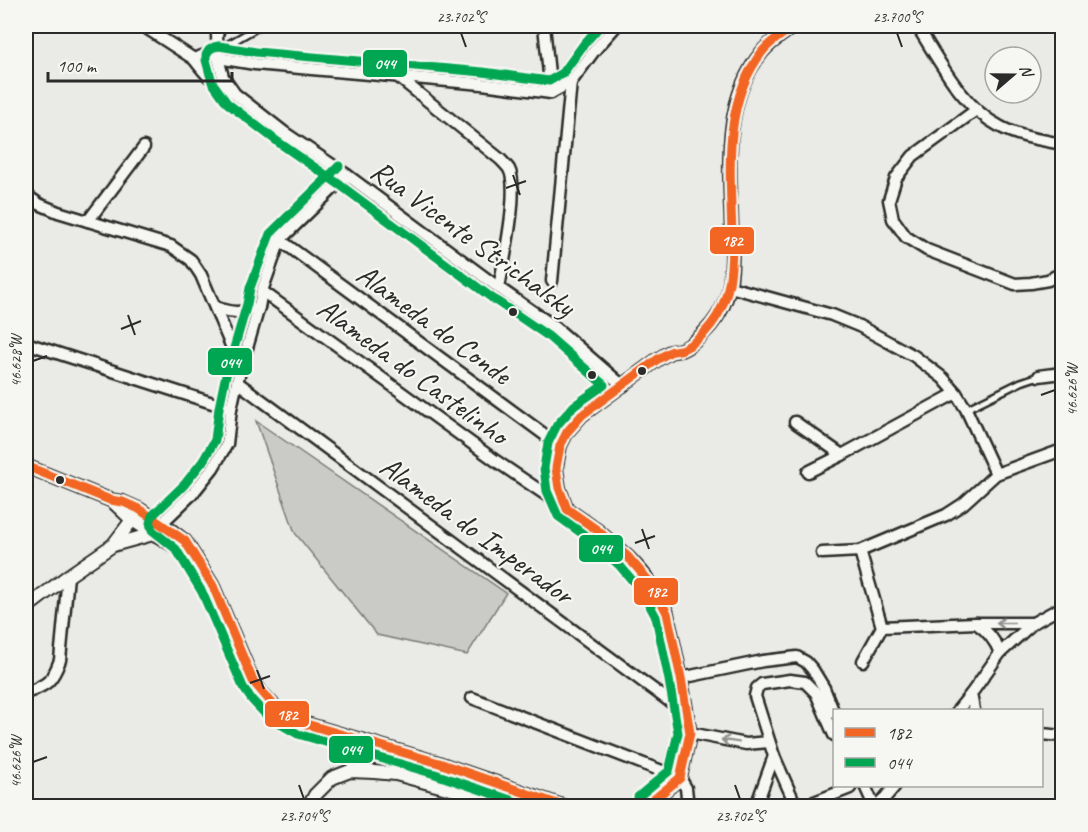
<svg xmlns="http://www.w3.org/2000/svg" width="1088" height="832" viewBox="0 0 1088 832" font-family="Caveat,sans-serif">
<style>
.green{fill:#cacac7;stroke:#7a7a79;stroke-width:1.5}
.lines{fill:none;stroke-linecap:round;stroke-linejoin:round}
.service-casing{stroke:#2b2b2b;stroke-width:10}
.minor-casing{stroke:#2b2b2b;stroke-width:15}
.tertiary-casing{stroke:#2b2b2b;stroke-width:16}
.service{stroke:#f6f6f2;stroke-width:5}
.minor{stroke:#f6f6f2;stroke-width:10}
.tertiary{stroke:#f6f6f2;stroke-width:12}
.bus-1-casing{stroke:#f6f6f2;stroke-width:14}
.bus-2-casing{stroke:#f6f6f2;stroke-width:14}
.bus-1{stroke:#f26522;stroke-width:9}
.bus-2{stroke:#00a651;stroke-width:9}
.oneway{stroke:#90908e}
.ticks{fill:none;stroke:#2b2b2b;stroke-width:2}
.bus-dot{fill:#2b2b2b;stroke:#f6f6f2;stroke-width:2}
.labels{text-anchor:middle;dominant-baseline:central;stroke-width:4.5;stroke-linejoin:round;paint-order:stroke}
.street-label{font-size:30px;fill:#2b2b2b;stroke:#f6f6f2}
.line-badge{stroke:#f6f6f2;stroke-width:2}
.badge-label{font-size:16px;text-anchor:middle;font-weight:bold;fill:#fff}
.neatline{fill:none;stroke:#2b2b2b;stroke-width:2}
.ticks-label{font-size:15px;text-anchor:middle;fill:#2b2b2b}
</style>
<rect width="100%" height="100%" fill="#eaeae6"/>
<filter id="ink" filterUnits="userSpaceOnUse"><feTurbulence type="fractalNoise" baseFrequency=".0167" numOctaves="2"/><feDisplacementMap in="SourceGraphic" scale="12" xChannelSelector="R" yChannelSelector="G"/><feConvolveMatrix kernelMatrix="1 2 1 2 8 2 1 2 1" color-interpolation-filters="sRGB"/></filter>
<g filter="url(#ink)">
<polygon class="green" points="256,421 506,593 467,655 377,635 295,533"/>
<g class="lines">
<defs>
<g id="service">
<polyline points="218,50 260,26"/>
<polyline points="966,409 1021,382 1039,376"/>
</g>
<g id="minor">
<polyline points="143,26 194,59 218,50"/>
<polyline points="220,26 217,35 218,58 223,77 235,94 285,133 347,175 499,288 555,327 623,386"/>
<polyline points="544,26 551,93"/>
<path d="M917,26C939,60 962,107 999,126C1018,137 1042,140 1062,144"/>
<polyline points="218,58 255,64 482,84 551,93 571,82 594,51 616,26"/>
<path d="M194,59C206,75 213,83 231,92"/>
<path d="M397,76L500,159C503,162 507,166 509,169C520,189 503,264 499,288"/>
<polyline points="976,110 913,156 896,178 889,200 893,219 906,237 927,250 1015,284 1031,283 1048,280 1062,273"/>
<polyline points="26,195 39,204 58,212 171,246 191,260 201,275 241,369"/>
<polyline points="88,221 144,147"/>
<polyline points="280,240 560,446"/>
<polyline points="552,281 571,82"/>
<polyline points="730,287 832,315 859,326 914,356 943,378 956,393 966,409 996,474"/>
<polyline points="262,291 496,461 567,509"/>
<path d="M215,307C234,314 240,313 259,307"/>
<polyline points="26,343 231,409"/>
<polyline points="1039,376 1062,373"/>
<polyline points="237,382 688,715"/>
<polyline points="795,422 842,455"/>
<polyline points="808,472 842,455 956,393"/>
<polyline points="162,523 193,493 213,468 227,444 231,409 237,382 259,307 262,291 280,240 347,175"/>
<polyline points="860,551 882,627 863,661"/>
<polyline points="822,553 860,551 946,515 963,504 996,474 1062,450"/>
<path d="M976,623C988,631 995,640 1000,653"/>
<polyline points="882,627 976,623 1033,623"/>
<polyline points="681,678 763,661 797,657 806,662 813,670 824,688 834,713"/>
<path d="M26,693C47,685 52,682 60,660L68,576"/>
<polyline points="971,694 974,710"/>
<polyline points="472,698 680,778 686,788 688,806"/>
<polyline points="958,710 971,694 1000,653 1033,623 1062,607"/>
<polyline points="690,733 746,744 769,742"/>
<polyline points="1042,734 1062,736"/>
<polyline points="865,786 874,806"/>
<polyline points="756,806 774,756"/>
<polyline points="796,806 774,756 755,696 757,688 762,684 790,680 805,682 816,693 834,735"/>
<polyline points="804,806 850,788 851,786"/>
<polyline points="878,806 895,786"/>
</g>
<g id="tertiary">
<polyline points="26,466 110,500 123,502 139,509 172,531 185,541 213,586 253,681 261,692 276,708 303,723 439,763 563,806"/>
<polyline points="111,500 132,520 195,559"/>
<polyline points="113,545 153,534"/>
<polyline points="26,608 68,576 113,545 132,520 152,517"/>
<polyline points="309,806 315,795 332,778 350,771 374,772 396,774 513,806"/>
<path d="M646,806L680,778L690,733L681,678L667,613L653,586L641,571L628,557L597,530L567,509L559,488L556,468L560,446L567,432L582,415L658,359C662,357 666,354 670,352C674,351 679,351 683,349C693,345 704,333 711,325C731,301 732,276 732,247C732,182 718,106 762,52C771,41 783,34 794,26"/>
</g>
</defs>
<use href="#service" class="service-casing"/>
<use href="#minor" class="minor-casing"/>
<use href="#tertiary" class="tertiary-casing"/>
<use href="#service" class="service"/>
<use href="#minor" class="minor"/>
<use href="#tertiary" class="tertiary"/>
<defs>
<g id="bus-1">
<polyline points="26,466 110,500 123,502 139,509 185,541 213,586 253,681 276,708 303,723 439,763 563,806"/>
<path d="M646,806L680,778L690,733L681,678L667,613L653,586L628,557L597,530L567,509L559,488L556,468L560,446L567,432L582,415L658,359C662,357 666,354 670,352C674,350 679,351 683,349C694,344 704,334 711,325C731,300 732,269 732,238C731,175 721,105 762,52C770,41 783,34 794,26"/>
</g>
<g id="bus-2">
<polyline points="600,26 584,44 563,73 549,81 483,72 256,52 219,46 214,47 209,50 206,55 206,60 212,82 227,103 278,142 340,185 492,298 548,336 604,385 574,406 557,425 548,443 544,468 547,491 558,516 590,539 620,566 643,593 656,617 669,680 678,733 669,771 638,797"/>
<polyline points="339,166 270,234 250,288 247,304 225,379 219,408 215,440 203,461 184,485 152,516 150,523 152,530 176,549 202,592 243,687 252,700 268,717 298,734 435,774 528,806"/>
</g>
</defs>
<use href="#bus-1" class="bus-1-casing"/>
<use href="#bus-2" class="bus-2-casing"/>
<use href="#bus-1" class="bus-1"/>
<use href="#bus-2" class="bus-2"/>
</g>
<defs><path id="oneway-shaft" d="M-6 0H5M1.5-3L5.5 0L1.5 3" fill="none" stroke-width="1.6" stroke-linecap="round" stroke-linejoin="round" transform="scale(1.5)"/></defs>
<g class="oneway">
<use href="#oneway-shaft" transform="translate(1005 623) rotate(180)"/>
<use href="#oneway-shaft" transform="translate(730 741) rotate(-171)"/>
</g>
</g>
<path class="ticks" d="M461,33L466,47M897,33L902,47M513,175L520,195M506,188L526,181M128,315L135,335M121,329L141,321M33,361L47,356M1041,395L1055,390M642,529L649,549M635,543L655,536M257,670L264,689M250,683L270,676M33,762L47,757M299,785L304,799M735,785L740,799"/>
<g class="bus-dot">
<circle cx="513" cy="312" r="5"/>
<circle cx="642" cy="371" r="5"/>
<circle cx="592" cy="375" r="5"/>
<circle cx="60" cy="480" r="5"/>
</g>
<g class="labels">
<g class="street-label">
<text transform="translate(473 238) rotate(36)">Rua Vicente Strichalsky</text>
<text transform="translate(434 324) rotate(36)">Alameda do Conde</text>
<text transform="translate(413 371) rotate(36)">Alameda do Castelinho</text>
<text transform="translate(477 530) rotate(36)">Alameda do Imperador</text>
</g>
</g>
<g class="line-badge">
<rect x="362" y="49" width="46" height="29" rx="6" fill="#00a651"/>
<rect x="709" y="226" width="46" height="29" rx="6" fill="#f26522"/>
<rect x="207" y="347" width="46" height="29" rx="6" fill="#00a651"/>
<rect x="578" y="534" width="46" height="29" rx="6" fill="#00a651"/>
<rect x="633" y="577" width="46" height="29" rx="6" fill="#f26522"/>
<rect x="264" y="700" width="46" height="28" rx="6" fill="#f26522"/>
<rect x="328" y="735" width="46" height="29" rx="6" fill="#00a651"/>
</g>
<g class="badge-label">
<text x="385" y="69">044</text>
<text x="732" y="246">182</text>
<text x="230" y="368">044</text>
<text x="601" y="554">044</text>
<text x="656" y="597">182</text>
<text x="287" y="720">182</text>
<text x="351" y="755">044</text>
</g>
<rect width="1088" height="832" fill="none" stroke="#f6f6f2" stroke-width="66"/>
<rect x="833" y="709" width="210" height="78" fill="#f6f6f2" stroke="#a5a5a2" stroke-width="1.5"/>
<rect x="845" y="728" width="30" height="9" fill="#f26522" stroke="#a5a5a2" stroke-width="1.5"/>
<text x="887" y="739" font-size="18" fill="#2b2b2b">182</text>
<rect x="845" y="758" width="30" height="9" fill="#00a651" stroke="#a5a5a2" stroke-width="1.5"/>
<text x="887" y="769" font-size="18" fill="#2b2b2b">044</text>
<g transform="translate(1013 75) rotate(70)"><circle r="28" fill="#f6f6f2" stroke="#a5a5a2" stroke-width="1.5"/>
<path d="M0-4.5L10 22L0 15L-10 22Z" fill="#2b2b2b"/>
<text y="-9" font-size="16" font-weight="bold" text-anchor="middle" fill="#2b2b2b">N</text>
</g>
<path d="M48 72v9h184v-9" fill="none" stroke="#2b2b2b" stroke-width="3"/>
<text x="57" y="72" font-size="18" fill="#2b2b2b" stroke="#f6f6f2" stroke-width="4.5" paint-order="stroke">100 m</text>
<rect x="33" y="33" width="1022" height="766" class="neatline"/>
<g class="ticks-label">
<text x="461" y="22">23.702°S</text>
<text x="897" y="22">23.700°S</text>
<text transform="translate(16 361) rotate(-90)" y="5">46.628°W</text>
<text transform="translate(1072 390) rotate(-90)" y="5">46.626°W</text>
<text transform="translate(16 762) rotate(-90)" y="5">46.626°W</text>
<text x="304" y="821">23.704°S</text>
<text x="740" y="821">23.702°S</text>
</g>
</svg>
